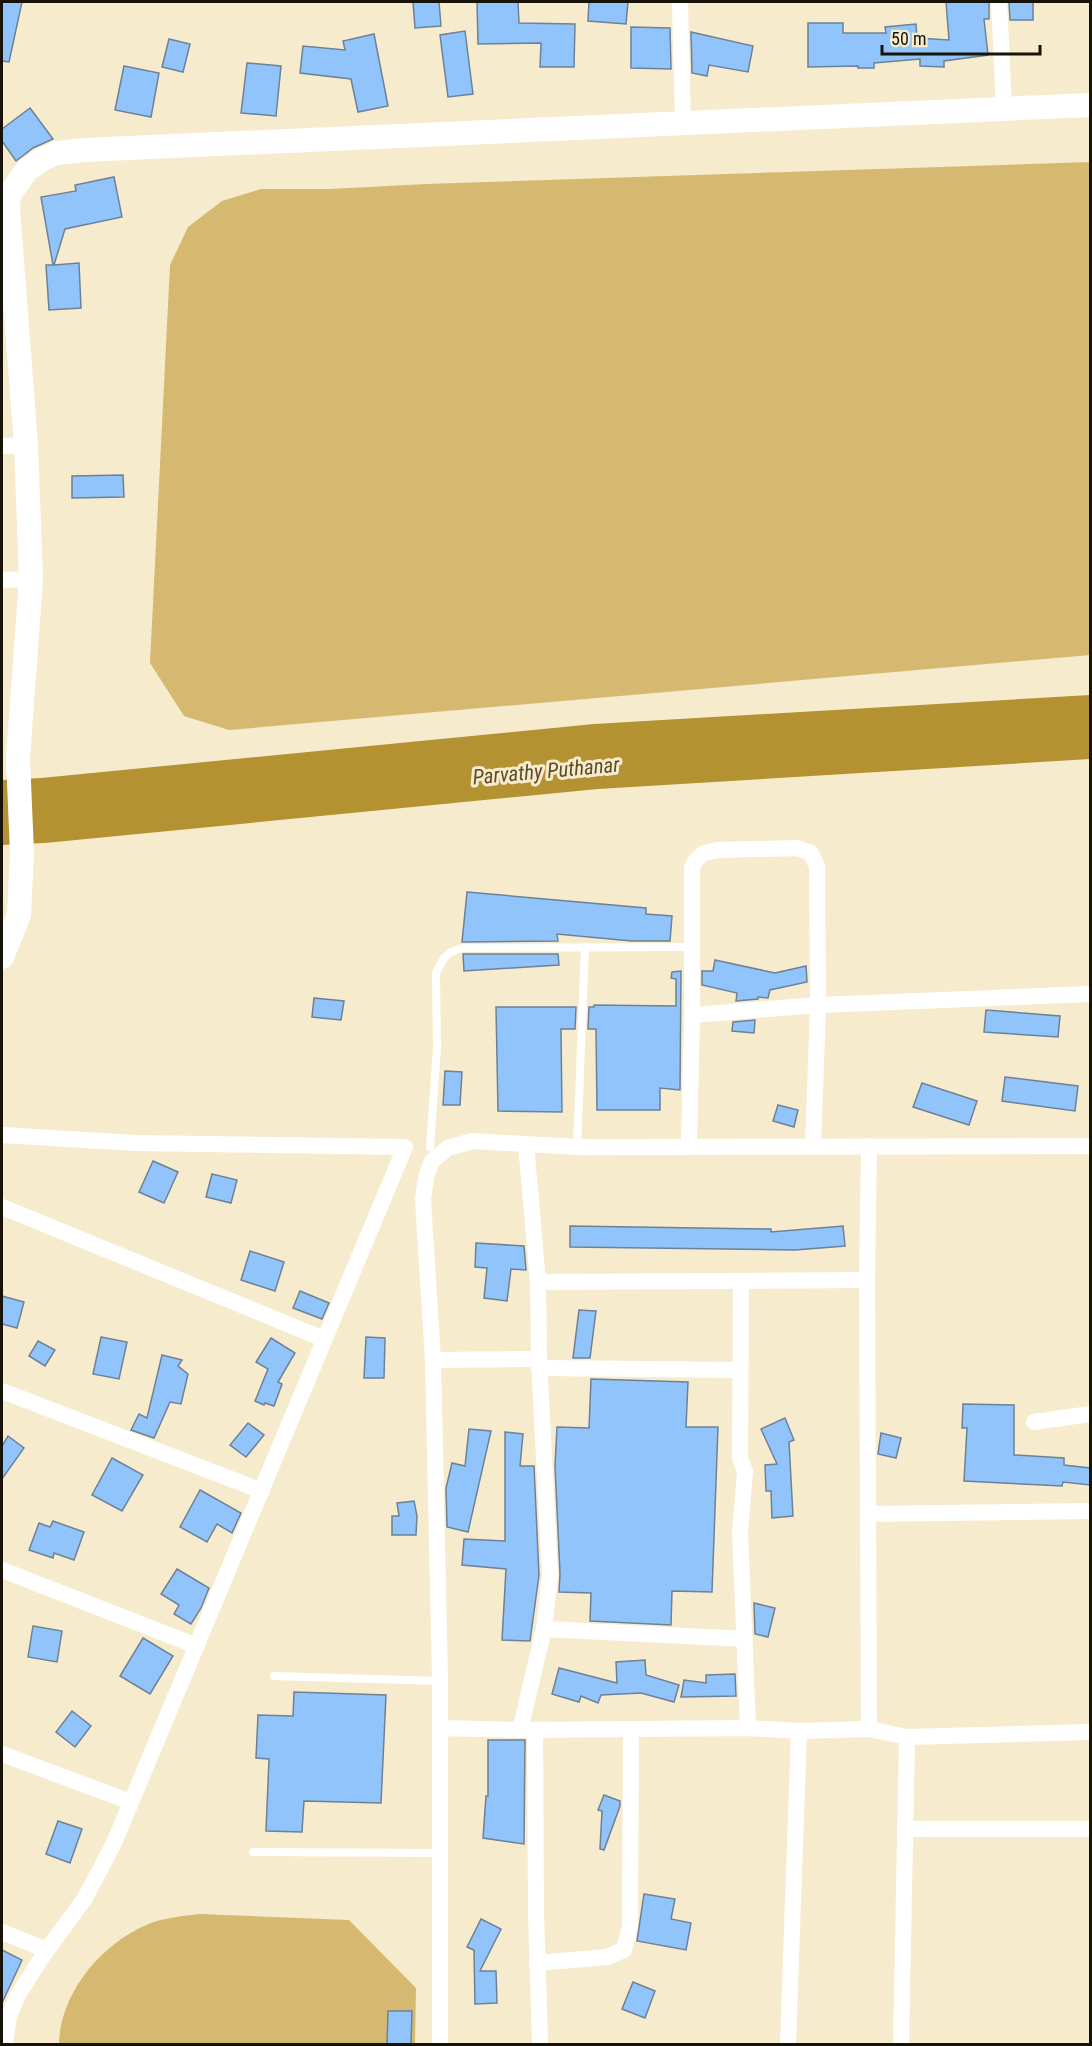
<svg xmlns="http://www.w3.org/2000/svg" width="1092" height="2046" viewBox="0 0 1092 2046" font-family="'Roboto Condensed',sans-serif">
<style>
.green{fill:#d6b971}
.water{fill:#b49232}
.building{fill:#91c4fa;stroke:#6d8197;stroke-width:1.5}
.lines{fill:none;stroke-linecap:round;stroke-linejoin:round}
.service{stroke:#fff;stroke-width:8}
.minor{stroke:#fff;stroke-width:16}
.secondary{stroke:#fff;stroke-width:24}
.labels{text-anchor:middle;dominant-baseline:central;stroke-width:6;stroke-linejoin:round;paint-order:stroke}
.water-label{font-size:21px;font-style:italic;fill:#5c4d26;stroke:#f7ebcd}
</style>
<rect width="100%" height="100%" fill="#f7ebcd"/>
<g class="green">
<polygon points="1090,162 1090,655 229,730 184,716 150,663 170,265 188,227 222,201 261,189 330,189 426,184"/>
<path d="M200,1914L349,1920L416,1988L415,2044H59C60,1994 100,1945 146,1925C162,1918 182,1916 200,1914Z"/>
</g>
<polygon class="water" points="1090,695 1090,759 598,789 45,843 2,845 2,780 41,778 594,724"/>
<g class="building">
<polygon points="2,2 22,2 9,62 2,61"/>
<polygon points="413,2 439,2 441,26 415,28"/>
<polygon points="477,2 518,2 519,23 575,24 574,67 540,67 541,43 478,44"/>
<polygon points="589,2 628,2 626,24 588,21"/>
<polygon points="946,2 989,2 989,19 984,19 988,55 944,61 944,67 920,66 920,59 874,63 874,68 858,68 858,66 808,67 808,23 843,23 843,33 886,33 885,27 916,24 917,38 949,40"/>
<polygon points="1009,2 1033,2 1033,20 1010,20"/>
<polygon points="631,27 670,28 671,69 631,68"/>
<polygon points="465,31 473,94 448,97 440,35"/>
<polygon points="691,32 753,46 748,72 709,65 707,76 692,73"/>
<polygon points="374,34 388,106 358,112 351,79 300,73 303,46 345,50 343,41"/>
<polygon points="169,39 190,44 183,72 162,67"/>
<polygon points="247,63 281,66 276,116 241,113"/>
<polygon points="124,66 159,73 151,117 115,110"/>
<polygon points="30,108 53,139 33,148 16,161 2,141 2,129"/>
<polygon points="114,177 122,217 65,229 54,265 79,263 81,308 49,310 46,265 53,265 41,197 76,191 75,185"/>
<polygon points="123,475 124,497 72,498 72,476"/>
<polygon points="467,892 646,908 646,914 672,916 670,941 632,941 557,934 558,941 462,942"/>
<polygon points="463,954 558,954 559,965 464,971"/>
<polygon points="715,960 775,973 806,966 807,982 770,990 768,998 758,997 758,999 736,1001 737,993 702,985 702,971 713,971"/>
<polygon points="681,971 680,1090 660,1088 660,1110 597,1110 596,1029 588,1029 589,1007 594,1007 594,1005 676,1006 676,979 671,978 672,972"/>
<polygon points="314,998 344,1001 341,1020 312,1017"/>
<polygon points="496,1007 576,1007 575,1029 561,1029 562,1112 498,1111"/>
<polygon points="986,1010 1060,1016 1058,1037 984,1032"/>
<polygon points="755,1020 754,1033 732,1031 733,1022"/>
<polygon points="445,1071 462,1072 460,1105 443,1105"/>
<polygon points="1005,1077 1078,1086 1075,1111 1002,1101"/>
<polygon points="922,1083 977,1101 969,1125 913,1107"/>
<polygon points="778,1105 798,1110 794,1127 773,1121"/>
<polygon points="153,1161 178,1172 164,1203 139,1192"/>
<polygon points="212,1174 237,1180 231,1203 206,1197"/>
<polygon points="570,1226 771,1229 771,1232 843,1226 845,1246 795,1250 570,1247"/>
<polygon points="476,1243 524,1246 526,1270 511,1269 507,1301 484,1298 487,1268 475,1267"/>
<polygon points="250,1251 284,1262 275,1291 241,1280"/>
<polygon points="300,1291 329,1303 322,1319 293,1308"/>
<polygon points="2,1296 24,1302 17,1328 2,1324"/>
<polygon points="579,1310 596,1311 590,1358 573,1358"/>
<polygon points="101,1337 127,1342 119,1379 93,1374"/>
<polygon points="366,1337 385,1338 384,1378 364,1378"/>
<polygon points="271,1338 295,1353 278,1382 282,1384 274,1406 265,1403 264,1405 255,1401 268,1369 256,1362"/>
<polygon points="38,1341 55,1350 45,1366 29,1356"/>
<polygon points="162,1355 182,1360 178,1366 188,1374 181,1404 170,1402 154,1438 131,1430 139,1414 147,1418"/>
<polygon points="591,1379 688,1382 686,1427 718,1427 712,1592 672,1591 671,1625 590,1621 591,1593 559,1592 560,1574 555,1466 557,1427 589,1428"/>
<polygon points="963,1404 1014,1405 1014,1455 1064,1458 1064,1465 1090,1468 1090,1485 1063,1482 1062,1486 964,1481 967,1428 962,1428"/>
<polygon points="785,1418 794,1440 789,1442 793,1516 772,1518 771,1491 766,1491 765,1465 777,1464 761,1429"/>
<polygon points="248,1423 264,1435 246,1457 230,1445"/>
<polygon points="469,1429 491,1431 468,1532 447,1527 446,1488 452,1463 465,1466"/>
<polygon points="505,1432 523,1434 520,1466 534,1466 539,1575 530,1641 502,1640 506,1569 462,1565 464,1539 505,1541"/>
<polygon points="881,1433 901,1438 896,1458 878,1454"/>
<polygon points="8,1436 24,1448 2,1479 2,1446"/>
<polygon points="112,1458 143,1475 122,1511 92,1495"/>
<polygon points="200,1490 241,1513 232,1533 217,1524 207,1542 180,1527"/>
<polygon points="414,1501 417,1516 416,1535 392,1535 392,1516 399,1516 397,1503"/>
<polygon points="53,1521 84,1532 74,1560 54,1553 53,1558 29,1550 39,1523 50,1527"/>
<polygon points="177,1569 209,1588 201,1608 191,1624 174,1614 179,1605 161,1594"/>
<polygon points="754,1603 775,1608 768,1637 755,1634"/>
<polygon points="33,1626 62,1631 57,1662 28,1657"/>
<polygon points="143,1638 173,1656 150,1694 120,1676"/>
<polygon points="645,1660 646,1675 679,1685 674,1702 641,1693 601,1695 598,1703 581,1696 579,1702 552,1694 559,1668 617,1683 616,1662"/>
<polygon points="735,1674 736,1696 681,1697 684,1680 706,1683 706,1675"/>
<polygon points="294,1692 386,1695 381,1803 304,1801 302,1832 266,1831 269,1759 256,1758 258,1715 293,1716"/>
<polygon points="72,1711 91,1726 75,1747 56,1732"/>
<polygon points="488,1740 525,1740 524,1844 483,1838 486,1796 488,1796"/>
<polygon points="604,1795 620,1801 620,1806 604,1850 600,1849 602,1811 598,1810"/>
<polygon points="58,1821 82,1829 70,1863 46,1854"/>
<polygon points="644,1894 675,1899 671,1919 691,1923 686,1950 637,1941"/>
<polygon points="481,1919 501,1929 480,1971 496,1971 497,2003 475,2004 474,1950 467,1947"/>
<polygon points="2,1950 22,1960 2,2003"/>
<polygon points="633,1982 655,1991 645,2018 622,2009"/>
<polygon points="388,2011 412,2011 411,2044 387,2044"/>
</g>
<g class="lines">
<g class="service">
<polyline points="430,1147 437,1048 436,973 444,958 451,952 462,948 692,947"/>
<polyline points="577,1147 585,947"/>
<polyline points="274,1676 440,1681"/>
<polyline points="253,1852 440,1853"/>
</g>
<g class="minor">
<polyline points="680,2 683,123"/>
<polyline points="999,2 1004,109"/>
<polyline points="2,446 26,445"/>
<polyline points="2,580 31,579"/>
<polyline points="692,1015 818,1005 1090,994"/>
<polyline points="2,1135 135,1143 405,1147 114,1843 85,1898 44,1954 18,1995 9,2016 5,2044"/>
<polyline points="689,1146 692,1015 692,868 696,860 704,853 717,850 798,848 811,853 817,867 818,1005 813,1146"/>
<polyline points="869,1146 867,1280 869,1729"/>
<polyline points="2,1207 324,1339"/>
<polyline points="538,1282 867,1280"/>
<polyline points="741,1282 740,1459 745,1471 740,1531 748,1728"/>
<polyline points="433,1360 539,1359"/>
<polyline points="539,1368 740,1370"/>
<polyline points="2,1391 262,1491"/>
<polyline points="1034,1422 1090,1414"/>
<polyline points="868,1514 1090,1511"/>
<polyline points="2,1570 197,1646"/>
<polyline points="544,1629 745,1639"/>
<polyline points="440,1728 520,1730 748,1728 799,1731 869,1729 907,1737 1090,1732"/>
<polyline points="520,1730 544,1629 550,1575 539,1359 538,1282 526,1144"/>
<polyline points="535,1730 536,1912 540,2044"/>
<polyline points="2,1754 131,1802"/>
<polyline points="905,1829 1090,1829"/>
<polyline points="2,1932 47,1950"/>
<polyline points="537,1963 607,1957 624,1950 630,1926 631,1730"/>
<polyline points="440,2044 440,1681 433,1360 423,1200 426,1177 432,1161 448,1148 472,1141 577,1147 1090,1146"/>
<polyline points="788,2044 799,1731"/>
<polyline points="901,2044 907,1737"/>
</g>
<polyline class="secondary" points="2,957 19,915 22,853 18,758 31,579 26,445 8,209 9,195 27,170 41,160 56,153 85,150 1090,105"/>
</g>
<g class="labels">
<g class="water-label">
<text transform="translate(546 771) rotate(-5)">Parvathy Puthanar</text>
</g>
</g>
<rect width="1092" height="2046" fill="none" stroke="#171309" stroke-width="6"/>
<path d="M882 45v9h158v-9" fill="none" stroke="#171309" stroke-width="3"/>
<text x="891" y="45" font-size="18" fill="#171309" stroke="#f7ebcd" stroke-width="4.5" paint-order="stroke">50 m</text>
</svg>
